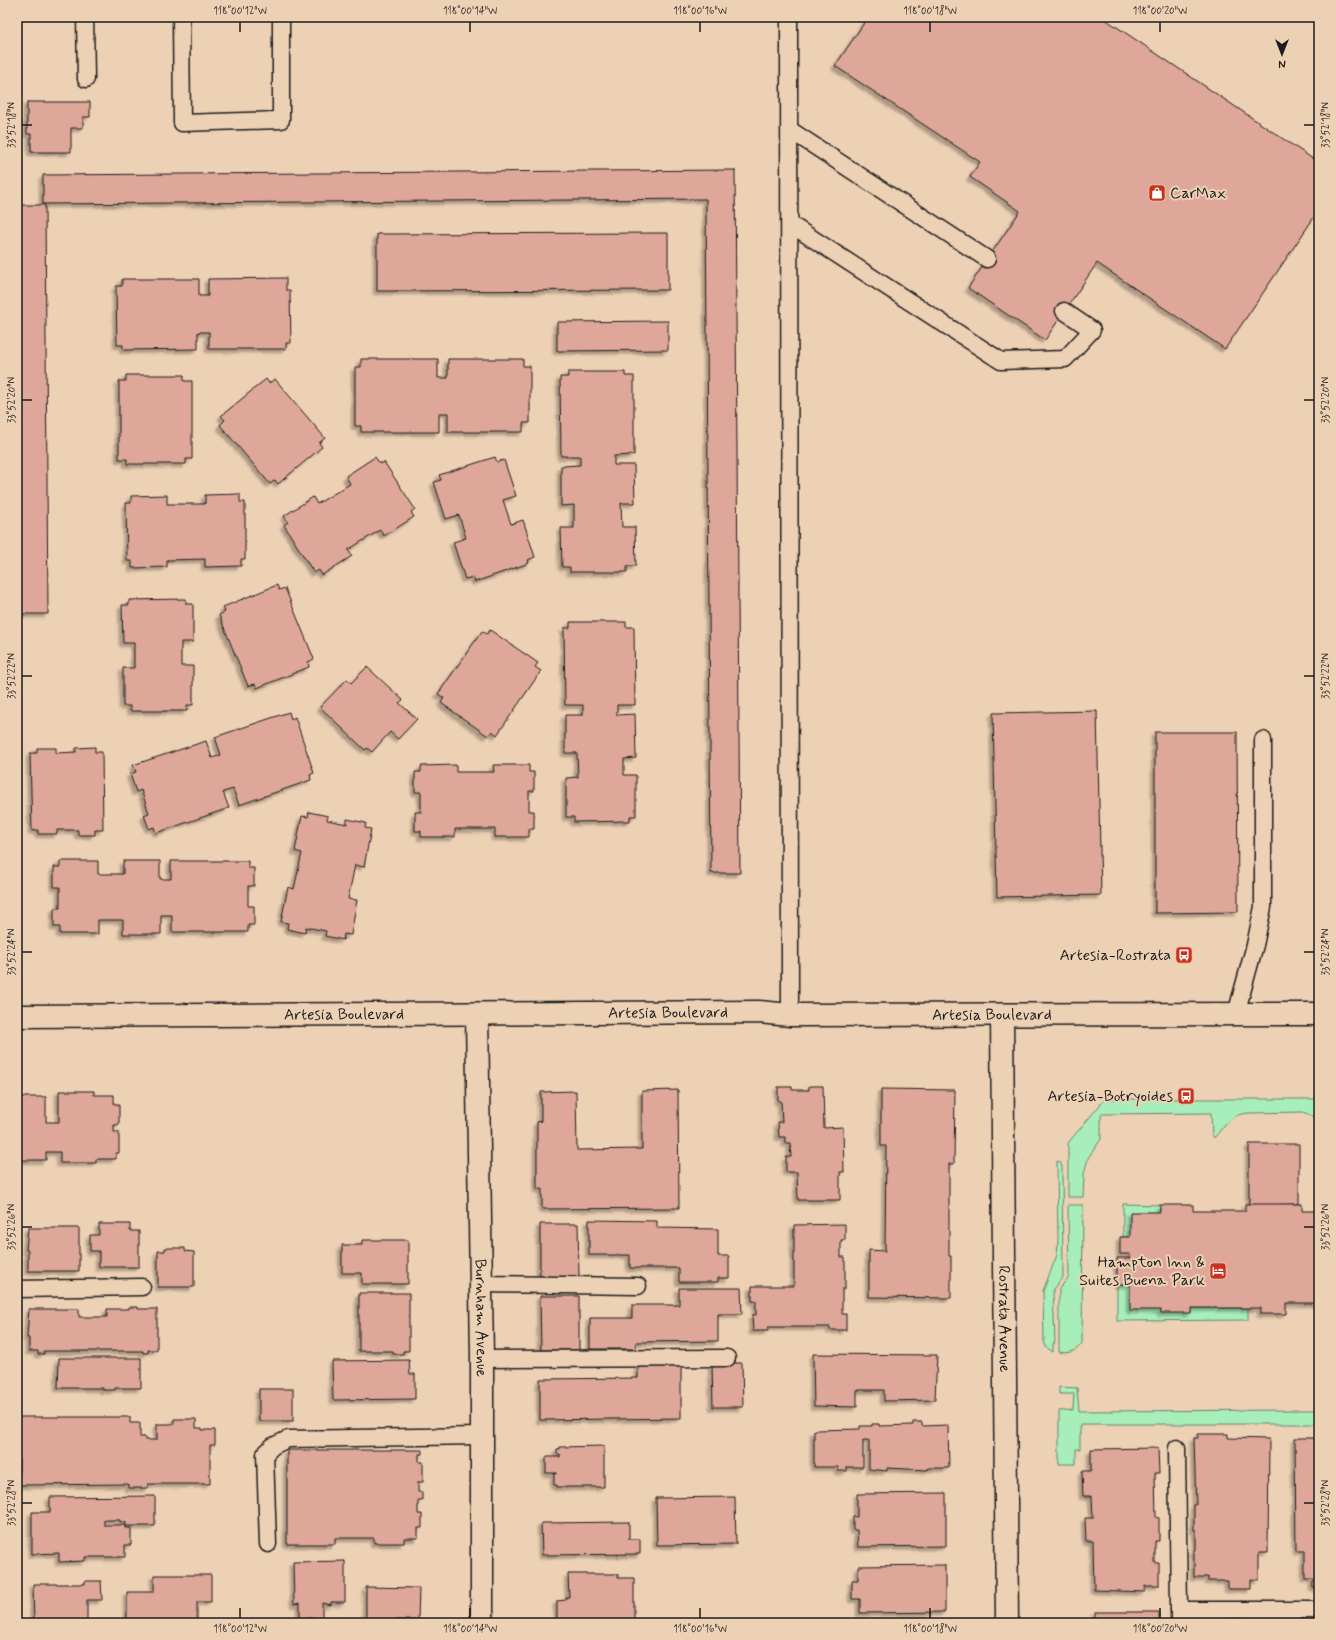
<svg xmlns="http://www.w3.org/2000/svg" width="1336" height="1640" viewBox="0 0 1336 1640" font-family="Mynerve,sans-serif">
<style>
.green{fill:#a8eebb;stroke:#62856c}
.building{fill:#dfa799;stroke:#1c1c1c;filter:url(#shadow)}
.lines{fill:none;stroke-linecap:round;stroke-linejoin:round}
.lane-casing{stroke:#1c1c1c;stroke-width:19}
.street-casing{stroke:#1c1c1c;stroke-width:25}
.secondary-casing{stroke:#1c1c1c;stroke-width:25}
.lane{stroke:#edd1b4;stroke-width:16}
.street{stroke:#edd1b4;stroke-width:22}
.secondary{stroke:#edd1b4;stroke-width:22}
.ticks{fill:none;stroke:#1c1c1c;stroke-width:1.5}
.labels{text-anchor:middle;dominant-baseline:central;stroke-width:4;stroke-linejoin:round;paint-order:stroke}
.poi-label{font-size:16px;fill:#1c1c1c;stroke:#edd1b4;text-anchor:end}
.street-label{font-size:16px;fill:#1c1c1c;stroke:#edd1b4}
.neatline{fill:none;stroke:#1c1c1c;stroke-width:1.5}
.ticks-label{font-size:10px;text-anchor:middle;fill:#1c1c1c}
</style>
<defs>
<filter id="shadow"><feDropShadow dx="-3.5" dy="3.5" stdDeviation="1" flood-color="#0004"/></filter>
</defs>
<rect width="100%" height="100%" fill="#edd1b4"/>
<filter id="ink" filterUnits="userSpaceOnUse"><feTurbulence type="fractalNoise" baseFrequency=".025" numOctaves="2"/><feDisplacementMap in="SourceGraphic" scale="8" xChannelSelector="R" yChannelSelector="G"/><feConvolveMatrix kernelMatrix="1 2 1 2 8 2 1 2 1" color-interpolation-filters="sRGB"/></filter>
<g filter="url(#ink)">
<g class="green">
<polygon points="1105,1099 1319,1099 1319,1119 1303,1112 1248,1113 1237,1115 1227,1122 1214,1138 1212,1135 1211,1113 1101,1114 1101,1139 1088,1158 1084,1174 1083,1197 1068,1197 1068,1143"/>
<polygon points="1057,1161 1060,1162 1062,1167 1063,1277 1053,1289 1055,1343 1053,1344 1053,1352 1046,1347 1044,1342 1043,1291 1057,1255 1058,1241"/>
<polygon points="1123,1204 1160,1205 1160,1212 1130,1237 1123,1237"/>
<path d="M1068,1205H1083L1082,1343C1076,1352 1069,1354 1059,1352V1289L1069,1277Z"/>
<polygon points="1117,1284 1130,1284 1161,1310 1161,1313 1191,1308 1248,1308 1248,1320 1117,1321"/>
<polygon points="1059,1387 1077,1388 1079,1411 1319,1410 1319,1424 1080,1424 1080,1449 1076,1449 1076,1464 1059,1464 1059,1411 1073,1410 1074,1394 1059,1394"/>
</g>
<g class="building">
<polygon points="868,17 1102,17 1319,163 1319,210 1225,349 1097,263 1045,340 968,288 1020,211 970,177 980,162 835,66"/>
<polygon points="27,102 90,102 90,117 83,117 83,128 71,128 71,152 31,152 31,134 27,134"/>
<polygon points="735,170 740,873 711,873 706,199 43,204 43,175"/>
<polygon points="17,205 45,205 48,614 20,614"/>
<polygon points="668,233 668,290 377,291 377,234"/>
<polygon points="286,278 286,290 290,290 291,343 286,343 286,349 209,349 209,332 198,332 198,349 123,350 123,345 117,345 116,286 122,286 122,279 199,279 199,296 208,296 208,279"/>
<polygon points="668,321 668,350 557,351 557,322"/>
<polygon points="361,359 438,359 438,378 448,378 448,359 523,359 523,366 530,366 530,423 523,423 523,432 448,432 448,413 439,413 439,432 361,432 361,426 355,426 355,367 361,367"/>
<polygon points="568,372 625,372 625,376 634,376 634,455 614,456 614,465 634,465 635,503 621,503 622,527 635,527 636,566 627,566 627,572 570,572 570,567 562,567 561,528 574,528 574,505 561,506 561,466 580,465 580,456 561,456 560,377 568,377"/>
<polygon points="126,375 184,375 184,381 192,381 192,459 186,459 186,464 127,464 127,459 119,459 119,381 126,381"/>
<polygon points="266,379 269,383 275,379 325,438 319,443 322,447 278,484 275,480 270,484 220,425 225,420 221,416"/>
<polygon points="375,457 380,464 384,462 415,509 411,512 414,517 384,536 380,530 348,550 352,556 322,575 319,570 314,573 284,525 288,522 284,516 313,497 317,504 350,484 346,476"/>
<polygon points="495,457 497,462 504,460 516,496 503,500 511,524 523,520 535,557 528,560 529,563 475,582 473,577 465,579 453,542 466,538 459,515 446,519 434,482 441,480 439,475"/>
<polygon points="240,494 240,502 245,502 245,559 241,559 241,566 205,567 205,559 167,560 167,567 132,568 132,561 127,561 126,503 131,503 131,496 167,495 167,504 205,504 205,495"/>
<polygon points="277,585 279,590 285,588 314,659 308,662 309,667 257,688 255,684 248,686 219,615 225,612 223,607"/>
<polygon points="186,599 186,604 193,604 193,642 181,642 181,666 193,666 193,705 187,705 187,711 130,711 130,706 123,706 123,668 134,668 134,643 123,643 122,605 129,605 129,600"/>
<polygon points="570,622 626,622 626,627 634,627 635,705 617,705 617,715 635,714 636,758 624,759 624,775 636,775 636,816 630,816 630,821 574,822 574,817 566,817 566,778 578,777 577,753 565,753 565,715 583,715 583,705 565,705 564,628 570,628"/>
<polygon points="490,630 538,663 535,667 541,671 497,735 492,731 488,736 441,703 444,698 438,694 482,631 487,634"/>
<polygon points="367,667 403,700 399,703 417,719 398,739 390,732 372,752 367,748 365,750 320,707 347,679 351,683"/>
<polygon points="1097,711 1101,895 997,897 993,713"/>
<polygon points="289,712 291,719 295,717 314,773 310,775 311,780 239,805 233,789 223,792 229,808 156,833 154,827 149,829 144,815 149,813 141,790 136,792 130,774 136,772 133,765 206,741 212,758 221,755 215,737"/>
<polygon points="1155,732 1237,732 1238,912 1155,913"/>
<polygon points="95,747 95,752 102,752 103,830 95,830 95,835 78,835 78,830 57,830 57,834 38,834 38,830 32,831 30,753 37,753 37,748 56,748 56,753 76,752 76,748"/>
<polygon points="456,765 456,772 494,772 493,765 529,765 529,772 534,772 534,791 529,791 529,811 534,811 534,829 529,829 529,837 495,837 495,829 455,829 455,837 421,837 421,831 415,831 415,812 421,812 421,792 415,792 415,772 421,772 421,766"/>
<polygon points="309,812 328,816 327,820 347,824 347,819 366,823 365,828 371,829 364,867 355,865 348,899 357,900 351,935 344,934 343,940 325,936 326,931 306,927 305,933 287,929 288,923 281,922 288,887 294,889 302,853 295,851 302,816 308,817"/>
<polygon points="60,861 98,861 98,874 123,874 123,861 160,861 160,879 171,879 171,861 248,861 248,868 254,868 254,886 248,886 248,906 254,906 254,925 248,925 248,932 172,932 172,915 161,915 161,934 123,934 123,920 98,920 98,934 60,934 60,927 54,927 54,908 60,908 60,887 54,887 54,867 60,867"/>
<polygon points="809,1086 823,1086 824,1128 843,1127 844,1172 840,1172 840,1200 798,1200 797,1172 786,1172 786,1157 791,1157 790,1143 785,1143 785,1137 779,1137 778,1122 782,1122 781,1101 778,1101 778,1087 792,1087 792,1090 809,1090"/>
<polygon points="881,1089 955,1090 954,1164 949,1164 949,1256 951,1256 951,1298 869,1297 869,1250 885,1251 886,1146 881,1146"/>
<polygon points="678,1090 679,1208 542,1209 542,1189 537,1189 537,1122 541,1121 541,1092 576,1091 577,1150 642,1149 642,1091"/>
<polygon points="59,1091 94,1091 94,1095 114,1095 114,1104 119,1104 119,1125 114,1125 114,1132 119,1132 119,1153 116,1153 116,1159 96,1159 96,1163 60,1163 60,1152 46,1152 46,1160 17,1160 17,1097 46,1097 46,1122 59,1122"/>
<polygon points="1249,1144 1299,1144 1299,1204 1249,1205"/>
<polygon points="1245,1204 1302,1204 1302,1211 1319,1211 1319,1303 1286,1303 1286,1314 1261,1314 1261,1308 1191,1308 1191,1313 1161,1313 1161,1310 1130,1310 1130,1284 1117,1284 1117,1258 1130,1258 1130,1254 1120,1254 1120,1237 1130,1237 1130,1212 1160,1212 1160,1205 1193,1205 1193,1211 1245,1211"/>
<polygon points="589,1220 657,1221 657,1228 718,1229 718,1256 729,1256 729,1278 718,1278 718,1282 679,1282 679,1268 630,1268 630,1255 589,1255"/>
<polygon points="99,1224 130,1224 130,1231 139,1231 139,1267 99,1267 99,1251 90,1251 90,1235 99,1235"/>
<polygon points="540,1224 578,1224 579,1277 540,1278"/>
<polygon points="845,1224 845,1240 841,1240 841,1257 845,1257 845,1289 842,1289 842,1314 846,1314 846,1330 830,1330 830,1327 768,1327 768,1331 753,1331 752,1315 756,1315 756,1301 752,1301 752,1286 794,1286 794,1225"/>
<polygon points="28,1228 79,1228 79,1271 28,1271 28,1250 26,1250"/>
<polygon points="362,1240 408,1240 408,1284 362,1284 362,1273 342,1273 342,1245 362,1245"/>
<polygon points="165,1248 185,1248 185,1251 194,1252 194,1287 158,1287 158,1251 165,1251"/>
<polygon points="679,1288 741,1288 742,1314 718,1314 718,1341 636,1342 636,1349 590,1349 590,1318 632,1318 632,1305 679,1305"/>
<polygon points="359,1293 409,1293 409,1351 403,1351 403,1354 393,1354 393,1351 359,1351"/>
<polygon points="540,1296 579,1296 579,1350 541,1350"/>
<polygon points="129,1307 138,1307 138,1309 157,1309 157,1350 148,1350 148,1353 143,1353 143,1351 44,1351 44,1354 38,1354 38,1351 29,1351 29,1338 27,1338 29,1309 79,1309 79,1317 107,1317 107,1309 129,1309"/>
<polygon points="813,1354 937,1355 935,1400 884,1401 884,1390 857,1390 857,1407 814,1406"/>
<polygon points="59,1358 141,1358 141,1388 115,1388 115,1390 103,1390 103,1388 58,1388"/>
<polygon points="409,1360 410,1374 415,1374 415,1399 333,1400 332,1361"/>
<polygon points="712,1363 742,1363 743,1407 713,1407"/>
<polygon points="638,1365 681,1365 681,1418 540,1420 540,1379 638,1378"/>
<rect x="259" y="1389" width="34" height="32"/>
<polygon points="19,1417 130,1417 130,1423 140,1423 140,1437 145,1437 145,1440 157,1440 157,1424 174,1424 174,1419 196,1419 196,1428 202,1428 202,1430 215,1430 215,1445 210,1445 210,1484 148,1484 148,1488 128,1488 128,1484 19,1485"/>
<polygon points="913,1422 922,1422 922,1426 948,1425 949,1468 928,1468 928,1470 887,1468 887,1471 869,1469 869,1440 863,1440 863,1467 847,1467 847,1471 838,1471 838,1467 814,1467 814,1430 860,1429 860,1426 872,1426 872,1424 879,1424 879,1426 913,1425"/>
<polygon points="1198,1434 1228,1434 1228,1438 1269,1439 1268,1552 1259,1552 1259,1580 1251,1579 1251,1589 1228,1589 1228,1581 1208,1581 1208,1577 1194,1577 1194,1550 1196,1550 1196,1530 1194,1530 1194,1505 1196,1505 1194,1438 1198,1438"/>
<polygon points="1295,1438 1319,1438 1319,1588 1313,1588 1313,1579 1305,1579 1305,1551 1296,1551"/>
<polygon points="604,1446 604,1487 557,1487 557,1485 554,1485 554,1474 557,1473 546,1473 546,1457 560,1457 560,1454 557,1454 557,1449 560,1449 560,1447"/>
<polygon points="1158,1448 1159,1473 1155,1473 1156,1517 1159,1518 1159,1541 1155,1541 1155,1563 1159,1563 1159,1586 1145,1586 1145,1592 1094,1590 1093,1541 1086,1541 1085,1518 1093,1518 1092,1496 1083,1496 1082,1471 1091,1471 1091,1449"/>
<polygon points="287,1450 423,1450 423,1454 419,1454 419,1462 423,1462 423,1482 418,1482 418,1492 422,1492 422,1500 418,1500 418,1514 422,1514 422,1528 418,1528 418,1538 404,1538 404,1543 374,1543 374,1538 335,1538 335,1544 287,1544"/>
<polygon points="946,1493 946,1546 858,1547 857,1530 853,1530 853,1517 857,1517 857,1494"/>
<polygon points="155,1496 155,1526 126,1526 126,1522 120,1522 120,1520 104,1520 104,1525 124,1525 125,1528 131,1528 131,1545 125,1545 125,1557 85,1557 85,1561 59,1562 59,1553 32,1554 32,1512 50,1512 50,1497"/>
<polygon points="735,1497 736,1544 657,1545 656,1498"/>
<polygon points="629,1522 629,1539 640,1539 640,1554 542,1555 541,1523"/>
<polygon points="345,1561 345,1602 331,1602 331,1605 322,1603 322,1618 300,1618 300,1603 294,1604 293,1562"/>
<polygon points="945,1565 945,1612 860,1613 860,1599 852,1599 852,1580 858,1580 858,1566"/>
<polygon points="568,1574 618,1574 618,1578 634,1578 634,1622 557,1623 557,1601 566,1600 566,1597 569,1597"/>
<polygon points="154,1575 211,1575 211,1602 197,1602 197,1623 127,1623 127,1592 154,1592"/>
<polygon points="85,1581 101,1581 102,1600 87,1600 87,1623 34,1623 33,1584 85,1584"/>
<polygon points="366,1587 419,1588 418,1620 366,1620"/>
<rect x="1095" y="1612" width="64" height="11"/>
</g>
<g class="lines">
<defs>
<g id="lane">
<polyline points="85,17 86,79"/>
<polyline points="181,17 182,123 281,120 281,17"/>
<polyline points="789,17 790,1015"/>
<polyline points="790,130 987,259"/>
<polyline points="790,224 1001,361 1065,359 1092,330 1064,311"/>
<polyline points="1236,1014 1255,945 1263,907 1263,740"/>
<polyline points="481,1284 638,1286"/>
<polyline points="17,1289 142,1287"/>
<polyline points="482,1359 727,1358"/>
<polyline points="1177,1448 1179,1610"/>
<polyline points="268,1544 265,1454 273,1446 288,1439 482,1436"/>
<polyline points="1179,1623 1179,1610 1319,1610"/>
</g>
<g id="street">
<path id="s1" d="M477,1014L482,1359V1623"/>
<path id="s2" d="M1002,1015L1007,1623"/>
</g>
<g id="secondary">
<path id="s3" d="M17,1016L759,1012L790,1015L1319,1014"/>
</g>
</defs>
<use href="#lane" class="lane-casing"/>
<use href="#street" class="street-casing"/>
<use href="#secondary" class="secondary-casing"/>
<use href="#lane" class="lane"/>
<use href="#street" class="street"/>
<use href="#secondary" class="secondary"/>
</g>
</g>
<path class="ticks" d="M240,22V32M470,22V32M700,22V32M930,22V32M1160,22V32M22,125H32M1304,125H1314M22,400H32M1304,400H1314M22,676H32M1304,676H1314M22,952H32M1304,952H1314M22,1227H32M1304,1227H1314M22,1503H32M1304,1503H1314M240,1608V1618M470,1608V1618M700,1608V1618M930,1608V1618M1160,1608V1618"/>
<defs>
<symbol id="shop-square" viewBox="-11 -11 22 22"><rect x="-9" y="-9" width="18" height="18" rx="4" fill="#c8321e" stroke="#edd1b4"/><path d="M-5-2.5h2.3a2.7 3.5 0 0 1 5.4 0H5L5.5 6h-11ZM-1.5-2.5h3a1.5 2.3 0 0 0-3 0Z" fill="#fff"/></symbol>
<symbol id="bus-square" viewBox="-11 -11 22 22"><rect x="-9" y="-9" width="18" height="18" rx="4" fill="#c8321e" stroke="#edd1b4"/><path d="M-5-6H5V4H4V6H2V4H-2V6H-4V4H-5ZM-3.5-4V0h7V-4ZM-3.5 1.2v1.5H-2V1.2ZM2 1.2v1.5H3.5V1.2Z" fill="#fff"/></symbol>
<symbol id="hotel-square" viewBox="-11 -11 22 22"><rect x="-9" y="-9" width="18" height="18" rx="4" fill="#c8321e" stroke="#edd1b4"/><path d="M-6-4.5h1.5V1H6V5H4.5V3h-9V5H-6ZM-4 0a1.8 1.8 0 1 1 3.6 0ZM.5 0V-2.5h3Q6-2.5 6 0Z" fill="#fff"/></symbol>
</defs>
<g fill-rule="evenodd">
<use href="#shop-square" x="1147" y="183" width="20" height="20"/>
<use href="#bus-square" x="1174" y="945" width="20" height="20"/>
<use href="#bus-square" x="1176" y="1086" width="20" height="20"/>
<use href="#hotel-square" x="1208" y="1261" width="20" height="20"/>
</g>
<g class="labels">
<g class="poi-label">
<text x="1170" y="193" text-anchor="start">CarMax</text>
<text x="1171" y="955">Artesia-Rostrata</text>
<text x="1173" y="1096">Artesia-Botryoides</text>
<text x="1205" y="1262">Hampton Inn &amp;<tspan x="1205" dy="18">Suites Buena Park</tspan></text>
</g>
<g class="street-label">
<text stroke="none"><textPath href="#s3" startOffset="651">Artesia Boulevard</textPath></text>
<text stroke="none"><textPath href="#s3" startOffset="327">Artesia Boulevard</textPath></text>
<text stroke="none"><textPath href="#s3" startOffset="975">Artesia Boulevard</textPath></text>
<text stroke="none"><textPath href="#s1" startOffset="304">Burnham Avenue</textPath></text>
<text stroke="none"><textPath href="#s2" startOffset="304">Rostrata Avenue</textPath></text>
</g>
</g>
<rect width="1336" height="1640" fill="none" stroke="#edd1b4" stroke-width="44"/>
<g transform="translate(1282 54) rotate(180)" stroke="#edd1b4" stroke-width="3" paint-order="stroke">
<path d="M0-3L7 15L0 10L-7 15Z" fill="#1c1c1c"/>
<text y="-6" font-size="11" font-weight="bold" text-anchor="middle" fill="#1c1c1c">N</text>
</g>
<rect x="22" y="22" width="1292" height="1596" class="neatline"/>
<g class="ticks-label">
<text x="240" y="14">118°00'12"W</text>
<text x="470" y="14">118°00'14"W</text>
<text x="700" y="14">118°00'16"W</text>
<text x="930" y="14">118°00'18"W</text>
<text x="1160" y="14">118°00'20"W</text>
<text transform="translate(1325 125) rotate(-90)" y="4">33°52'18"N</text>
<text transform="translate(11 125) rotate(-90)" y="4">33°52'18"N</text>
<text transform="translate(1325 400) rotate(-90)" y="4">33°52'20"N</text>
<text transform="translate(11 400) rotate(-90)" y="4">33°52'20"N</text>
<text transform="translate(1325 676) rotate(-90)" y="4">33°52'22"N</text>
<text transform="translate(11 676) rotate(-90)" y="4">33°52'22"N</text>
<text transform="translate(1325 952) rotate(-90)" y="4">33°52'24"N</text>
<text transform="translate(11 952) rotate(-90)" y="4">33°52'24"N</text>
<text transform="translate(11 1227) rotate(-90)" y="4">33°52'26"N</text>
<text transform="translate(1325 1227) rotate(-90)" y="4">33°52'26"N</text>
<text transform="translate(11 1503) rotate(-90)" y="4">33°52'28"N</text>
<text transform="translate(1325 1503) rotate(-90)" y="4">33°52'28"N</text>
<text x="240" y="1632">118°00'12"W</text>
<text x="470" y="1632">118°00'14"W</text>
<text x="700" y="1632">118°00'16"W</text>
<text x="930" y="1632">118°00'18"W</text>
<text x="1160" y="1632">118°00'20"W</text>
</g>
</svg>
